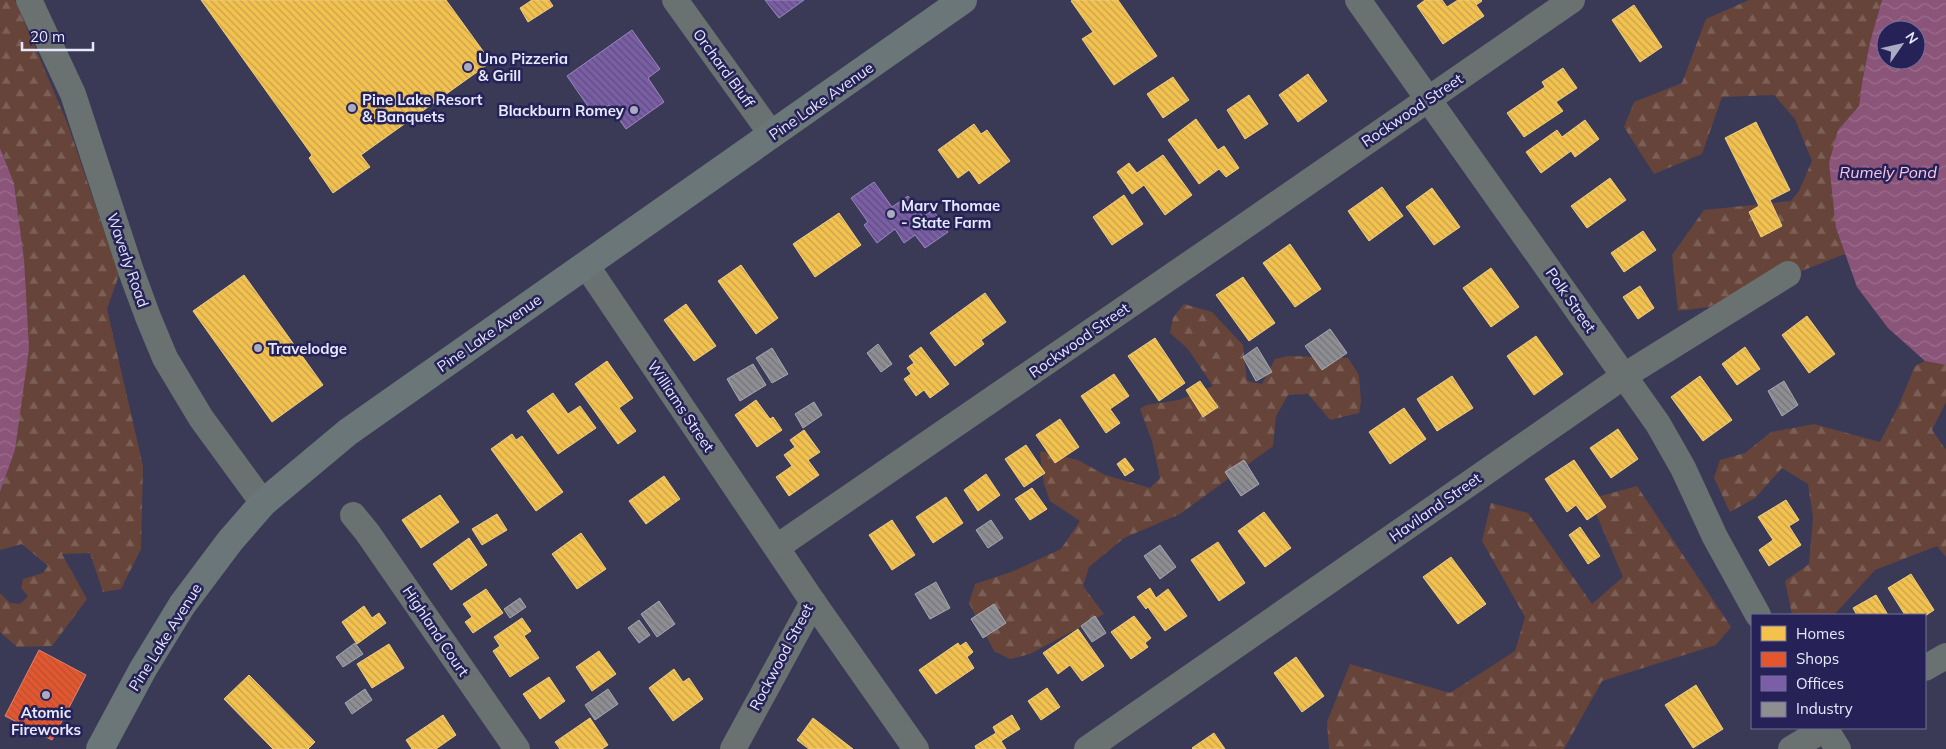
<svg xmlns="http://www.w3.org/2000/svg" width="1946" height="749" viewBox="0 0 1946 749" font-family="Mulish,sans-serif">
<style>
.forest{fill:url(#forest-firs)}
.water{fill:url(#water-waves);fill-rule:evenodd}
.homes{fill:url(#homes-back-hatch);stroke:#eecd82}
.shops{fill:url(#shops-back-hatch);stroke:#e5826c}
.offices{fill:url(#offices-back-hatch);stroke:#9b87c0}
.industry{fill:url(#industry-back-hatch);stroke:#a8a8b2}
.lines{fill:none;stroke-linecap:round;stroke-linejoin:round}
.minor{stroke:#697171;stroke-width:26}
.major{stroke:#6a7677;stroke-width:28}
.poi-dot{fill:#aaabc2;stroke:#262258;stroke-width:2}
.labels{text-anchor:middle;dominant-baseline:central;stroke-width:5;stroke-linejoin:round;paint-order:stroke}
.poi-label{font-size:15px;font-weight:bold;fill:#e6e8fc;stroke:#262258;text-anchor:start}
.street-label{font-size:15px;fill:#e6e8fc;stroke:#262258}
.water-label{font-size:16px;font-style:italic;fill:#fbc5e5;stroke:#262258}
</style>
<defs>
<pattern id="forest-firs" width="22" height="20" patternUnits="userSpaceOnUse" patternTransform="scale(1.25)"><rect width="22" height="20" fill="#664439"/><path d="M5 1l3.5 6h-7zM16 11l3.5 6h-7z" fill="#7c5f57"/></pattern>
<pattern id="water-waves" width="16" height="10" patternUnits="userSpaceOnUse" patternTransform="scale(1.25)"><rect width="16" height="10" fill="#8b5479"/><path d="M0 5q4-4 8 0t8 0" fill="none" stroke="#9b6d8d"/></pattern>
<pattern id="homes-back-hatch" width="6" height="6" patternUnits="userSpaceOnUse" patternTransform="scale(1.25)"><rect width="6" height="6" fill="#f2c14e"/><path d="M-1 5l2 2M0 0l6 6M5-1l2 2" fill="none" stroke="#c7a24e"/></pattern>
<pattern id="shops-back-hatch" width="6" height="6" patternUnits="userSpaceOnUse" patternTransform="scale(1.25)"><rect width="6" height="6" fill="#e4572e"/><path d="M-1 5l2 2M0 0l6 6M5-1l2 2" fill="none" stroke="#b45237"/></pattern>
<pattern id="offices-back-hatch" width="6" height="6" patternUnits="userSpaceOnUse" patternTransform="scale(1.25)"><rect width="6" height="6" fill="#7b5ea7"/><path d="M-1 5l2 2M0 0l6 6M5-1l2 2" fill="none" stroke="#5d5175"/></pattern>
<pattern id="industry-back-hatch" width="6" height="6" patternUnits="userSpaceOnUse" patternTransform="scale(1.25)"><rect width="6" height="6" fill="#8d8d92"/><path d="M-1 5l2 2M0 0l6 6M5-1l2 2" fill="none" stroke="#74747a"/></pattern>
</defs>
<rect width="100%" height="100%" fill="#3a3a56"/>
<g class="forest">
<polygon points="0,0 15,0 68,125 119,275 107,309 143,466 141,549 121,589 103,592 90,553 62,554 87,599 52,646 17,647 0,632 0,593 10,603 20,604 28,596 21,588 23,579 43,573 48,566 22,544 0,550 0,492 15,450 24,259 14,183 0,148"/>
<polygon points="1749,0 1882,0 1870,42 1862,83 1859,106 1838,130 1836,228 1845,254 1709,307 1678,311 1672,255 1704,210 1791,201 1799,191 1812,161 1795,119 1774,95 1722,97 1702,154 1654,174 1624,127 1634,102 1682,83 1706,19"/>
<polygon points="1184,304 1212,312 1243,345 1247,381 1262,384 1275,359 1288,356 1348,358 1359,375 1361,402 1359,413 1330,420 1308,394 1288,395 1276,416 1273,446 1180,514 1124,538 1089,567 1083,586 1104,614 1030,654 1010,659 994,651 969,603 975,584 1014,571 1061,549 1080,521 1050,501 1044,484 1040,454 1041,451 1078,460 1105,475 1150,488 1160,478 1152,441 1140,409 1146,405 1179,400 1213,386 1188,349 1170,333 1173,318"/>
<polygon points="1925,361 1946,365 1946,402 1932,430 1946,450 1946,557 1937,546 1875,570 1834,615 1792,615 1785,581 1809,564 1813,517 1808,484 1782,468 1755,498 1730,512 1714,478 1720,460 1745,453 1771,432 1814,424 1880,442 1898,407 1915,366"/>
<polygon points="1637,486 1731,627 1716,645 1602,681 1564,749 1329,749 1327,722 1350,664 1450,693 1515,651 1525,617 1482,541 1491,503 1528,513 1592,604 1623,577 1590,499"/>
</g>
<g class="water">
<path d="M1882,0H1946V365L1925,361L1888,328L1857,287L1836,228L1829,163L1838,130L1859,106L1862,83L1870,42ZM1886,30H1916V60H1886Z"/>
<polygon points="0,148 14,183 24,259 29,349 15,450 0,492"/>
</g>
<g class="homes">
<polygon points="201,0 446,0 491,62 361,155 370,167 333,193 309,158 312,155"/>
<polygon points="532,0 549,0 553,6 528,22 520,8"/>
<polygon points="1073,0 1118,0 1157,56 1114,85 1082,39 1093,32 1071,1"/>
<polygon points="1425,0 1442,0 1447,7 1458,0 1481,0 1482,1 1476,5 1484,16 1443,44 1417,6"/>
<polygon points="1634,5 1662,47 1640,62 1612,20"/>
<polygon points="1563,68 1577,88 1556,102 1563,111 1524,137 1507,113 1545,87 1542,82"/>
<polygon points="1308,74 1327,101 1298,122 1279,95"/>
<polygon points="1173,77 1189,100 1163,118 1147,94"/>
<polygon points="1249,95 1268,124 1245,139 1227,110"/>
<polygon points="1196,119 1218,150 1224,146 1239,168 1226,177 1219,169 1199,184 1168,140"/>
<polygon points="1585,120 1599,139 1575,157 1571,151 1541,173 1526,152 1557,130 1562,137"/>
<polygon points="1756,122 1790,190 1770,200 1782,226 1761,237 1749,212 1759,206 1725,138"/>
<polygon points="974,124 981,134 987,130 1010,161 979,184 969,170 958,178 938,150"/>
<polygon points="1163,155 1192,195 1165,215 1144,185 1132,194 1117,172 1129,163 1137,173"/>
<polygon points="1610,178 1626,200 1587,228 1571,206"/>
<polygon points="1382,187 1403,216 1369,241 1348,211"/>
<polygon points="1432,188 1460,227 1434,245 1406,207"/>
<polygon points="1124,195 1143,224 1112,245 1093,217"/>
<polygon points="839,213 861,245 815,277 793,244"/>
<polygon points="1643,231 1656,250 1624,272 1611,253"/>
<polygon points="1290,244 1321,289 1295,307 1263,263"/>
<polygon points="741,265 778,318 756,334 718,281"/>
<polygon points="1491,268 1519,307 1491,327 1463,288"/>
<polygon points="244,275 323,385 272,422 193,311"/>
<polygon points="1243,277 1275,323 1249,341 1216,295"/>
<polygon points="1640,286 1654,308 1638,319 1623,297"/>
<polygon points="985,293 1006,322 981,340 984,344 955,366 930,333"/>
<polygon points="686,304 716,346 694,361 664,320"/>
<polygon points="1807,316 1835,354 1809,373 1782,335"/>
<polygon points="1536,336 1563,374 1534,395 1507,356"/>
<polygon points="1155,338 1185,383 1159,401 1128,356"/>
<polygon points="921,347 949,384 930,398 924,390 916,396 904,379 911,374 907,368 914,363 909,356"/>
<polygon points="1745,347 1760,369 1737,385 1722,364"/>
<polygon points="607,361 633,398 619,408 636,431 618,444 575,384"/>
<polygon points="1114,374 1129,396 1110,409 1120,423 1106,433 1081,396"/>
<polygon points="1452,376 1473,408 1437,431 1417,399"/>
<polygon points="1700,376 1732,420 1703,441 1671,397"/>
<polygon points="1200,381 1218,407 1203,417 1186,390"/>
<polygon points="553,393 568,414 580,406 596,428 558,454 527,411"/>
<polygon points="756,400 770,419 773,417 782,430 757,447 735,415"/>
<polygon points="1404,408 1426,439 1390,464 1369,432"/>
<polygon points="1060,419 1079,447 1055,463 1036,435"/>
<polygon points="1618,429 1638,459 1611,478 1590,448"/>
<polygon points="804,430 820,452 808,460 819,475 789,496 776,477 792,466 784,455 795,447 790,440"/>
<polygon points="512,434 516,440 522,436 563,492 536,511 491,449"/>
<polygon points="1026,445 1045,473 1024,487 1005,459"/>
<polygon points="1125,458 1134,470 1125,476 1117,464"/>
<polygon points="1574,460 1606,507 1587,520 1576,505 1567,512 1545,479"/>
<polygon points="986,474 1000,495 978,511 964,490"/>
<polygon points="664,476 680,499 646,524 629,501"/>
<polygon points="1032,488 1047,509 1030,520 1015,499"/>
<polygon points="440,495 459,522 421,548 402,520"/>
<polygon points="946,497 963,523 933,543 916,517"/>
<polygon points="1786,500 1799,520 1789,526 1801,545 1769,566 1759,550 1773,540 1758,517"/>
<polygon points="1264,512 1291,548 1265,567 1238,531"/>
<polygon points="497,514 507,530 482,545 472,529"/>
<polygon points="892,520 915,555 892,570 869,535"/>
<polygon points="1580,527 1600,556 1588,564 1569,535"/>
<polygon points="581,533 606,569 577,589 552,554"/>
<polygon points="469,538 487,565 451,590 433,564"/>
<polygon points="1218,542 1245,583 1219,601 1191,560"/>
<polygon points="1451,557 1486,604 1458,624 1423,577"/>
<polygon points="1911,574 1934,610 1925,616 1905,615 1888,588"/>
<polygon points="1150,588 1156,598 1168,589 1187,616 1165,631 1148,607 1146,609 1137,597"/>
<polygon points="486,589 503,613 473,633 465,622 472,617 463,604"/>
<polygon points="1876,595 1888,615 1857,615 1853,608"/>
<polygon points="364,606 372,618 379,613 386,623 357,644 342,622"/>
<polygon points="1134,616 1151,638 1145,643 1148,647 1131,659 1111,632"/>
<polygon points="522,618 531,631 524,636 539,658 510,677 493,651 500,646 494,637"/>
<polygon points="1078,629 1104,666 1082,681 1070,665 1058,674 1043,653"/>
<polygon points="966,642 973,652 967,657 974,668 936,694 919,670 958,643 960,646"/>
<polygon points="389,644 404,668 372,688 357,664"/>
<polygon points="599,651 616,674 592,691 576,667"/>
<polygon points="1296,657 1324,696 1302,712 1274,673"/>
<polygon points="674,669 683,682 689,678 703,699 673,721 649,688"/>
<polygon points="249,675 315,742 308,749 273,749 224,699"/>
<polygon points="549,677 565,701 540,719 523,694"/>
<polygon points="1696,685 1723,729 1693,748 1665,705"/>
<polygon points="1047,688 1060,707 1041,720 1028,701"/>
<polygon points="443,715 456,735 436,749 412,749 406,740"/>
<polygon points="1012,715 1020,729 1001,741 1006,749 976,749 975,746 996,733 993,727"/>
<polygon points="590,718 608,745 602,749 560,749 555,742"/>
<polygon points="813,718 853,749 809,749 797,740"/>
<polygon points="1214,733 1225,749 1193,749 1192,748"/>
</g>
<polygon class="shops" points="39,650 86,675 52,740 5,716"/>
<g class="offices">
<polygon points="765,0 804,0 779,18"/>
<polygon points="632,30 660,69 648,78 664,102 626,129 609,105 594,115 567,76"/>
<polygon points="874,182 892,207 908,196 923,217 933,210 948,232 925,248 915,235 904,243 895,229 877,243 864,225 868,222 851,198"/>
</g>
<g class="industry">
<polygon points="1330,329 1347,353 1322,370 1305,346"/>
<polygon points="878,344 892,364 881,372 867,353"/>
<polygon points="1257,347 1272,372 1256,381 1243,357"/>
<polygon points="772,348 788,374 772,383 756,358"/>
<polygon points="753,364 766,385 740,401 727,379"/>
<polygon points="1784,381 1798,405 1782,416 1768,391"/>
<polygon points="814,402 822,415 803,428 795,414"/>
<polygon points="1244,460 1259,484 1241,496 1225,472"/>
<polygon points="991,520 1003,538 988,548 976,530"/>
<polygon points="1160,545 1176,567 1160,579 1144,556"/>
<polygon points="936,582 950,608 930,619 915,594"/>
<polygon points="520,598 526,607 510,618 504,609"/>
<polygon points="659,601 675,624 657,637 641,614"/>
<polygon points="994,604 1006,623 983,638 971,619"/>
<polygon points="1095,616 1106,633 1092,642 1081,626"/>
<polygon points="639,620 650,635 639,643 628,628"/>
<polygon points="355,643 363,654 343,667 336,657"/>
<polygon points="365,689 372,700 352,714 345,703"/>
<polygon points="608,689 618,704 595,720 585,705"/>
</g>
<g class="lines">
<g class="minor">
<polyline points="29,0 73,94 131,271 148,317 165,358 201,418 263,503"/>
<polyline points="675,0 772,135"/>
<polyline points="1358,0 1658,424 1683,468 1715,537 1758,615"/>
<polyline points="586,265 813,602 916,749"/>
<polyline points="353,515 367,532 517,749"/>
<path d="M777,547C1043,367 1307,182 1572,0"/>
<polyline points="1925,668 1946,656"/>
<polyline points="1825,728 1838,749"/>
<polyline points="733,749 813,602"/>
<polyline points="1087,749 1624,376 1788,274"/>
<polyline points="1791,749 1826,728"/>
</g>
<polyline class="major" points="100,749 143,669 182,605 230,541 263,503 348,432 963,0"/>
</g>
<g class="poi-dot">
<circle cx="468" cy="67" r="5"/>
<circle cx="352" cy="108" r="5"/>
<circle cx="634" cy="110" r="5"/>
<circle cx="891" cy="214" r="5"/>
<circle cx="258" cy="348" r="5"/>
<circle cx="46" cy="695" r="5"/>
</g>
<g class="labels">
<g class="poi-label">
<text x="478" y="58">Uno Pizzeria<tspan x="478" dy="17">&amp; Grill</tspan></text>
<text x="362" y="99">Pine Lake Resort<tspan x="362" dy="17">&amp; Banquets</tspan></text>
<text x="624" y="110" text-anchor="end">Blackburn Romey</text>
<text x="901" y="205">Marv Thomae<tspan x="901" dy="17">- State Farm</tspan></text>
<text x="268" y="348">Travelodge</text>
<text x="46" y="712" text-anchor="middle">Atomic<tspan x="46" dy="17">Fireworks</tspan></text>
</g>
<g class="street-label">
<text transform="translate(724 68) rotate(54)">Orchard Bluff</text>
<text transform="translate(821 101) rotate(-35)">Pine Lake Avenue</text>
<text transform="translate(1412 110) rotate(-34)">Rockwood Street</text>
<text transform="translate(128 260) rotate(71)">Waverly Road</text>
<text transform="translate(1571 300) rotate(55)">Polk Street</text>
<text transform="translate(489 333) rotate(-35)">Pine Lake Avenue</text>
<text transform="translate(1079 340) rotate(-35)">Rockwood Street</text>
<text transform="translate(681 406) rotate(56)">Williams Street</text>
<text transform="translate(1435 507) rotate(-35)">Haviland Street</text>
<text transform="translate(436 631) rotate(56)">Highland Court</text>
<text transform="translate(165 637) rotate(-58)">Pine Lake Avenue</text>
<text transform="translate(781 657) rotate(-62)">Rockwood Street</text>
</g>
<g class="water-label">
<text x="1888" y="172">Rumely Pond</text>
</g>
</g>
<rect x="1751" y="614" width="175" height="115" fill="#262258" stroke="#73719a"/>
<rect x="1761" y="626" width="25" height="15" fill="#f2c14e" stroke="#73719a"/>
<text x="1796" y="639" font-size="15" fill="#e6e8fc">Homes</text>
<rect x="1761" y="652" width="25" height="15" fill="#e4572e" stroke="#73719a"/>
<text x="1796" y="664" font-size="15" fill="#e6e8fc">Shops</text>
<rect x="1761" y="676" width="25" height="15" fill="#7b5ea7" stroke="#73719a"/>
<text x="1796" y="689" font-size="15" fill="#e6e8fc">Offices</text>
<rect x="1761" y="702" width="25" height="15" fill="#8d8d92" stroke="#73719a"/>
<text x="1796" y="714" font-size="15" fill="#e6e8fc">Industry</text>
<g transform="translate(1901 45) rotate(56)"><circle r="24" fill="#262258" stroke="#73719a"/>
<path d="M0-4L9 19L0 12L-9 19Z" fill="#aaabc2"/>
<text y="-8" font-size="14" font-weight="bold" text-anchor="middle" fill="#e6e8fc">N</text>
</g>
<path d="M22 42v8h71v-8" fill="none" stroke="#e6e8fc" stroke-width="2.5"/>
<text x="30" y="42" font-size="15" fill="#e6e8fc" stroke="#262258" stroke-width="4" paint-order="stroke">20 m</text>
</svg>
